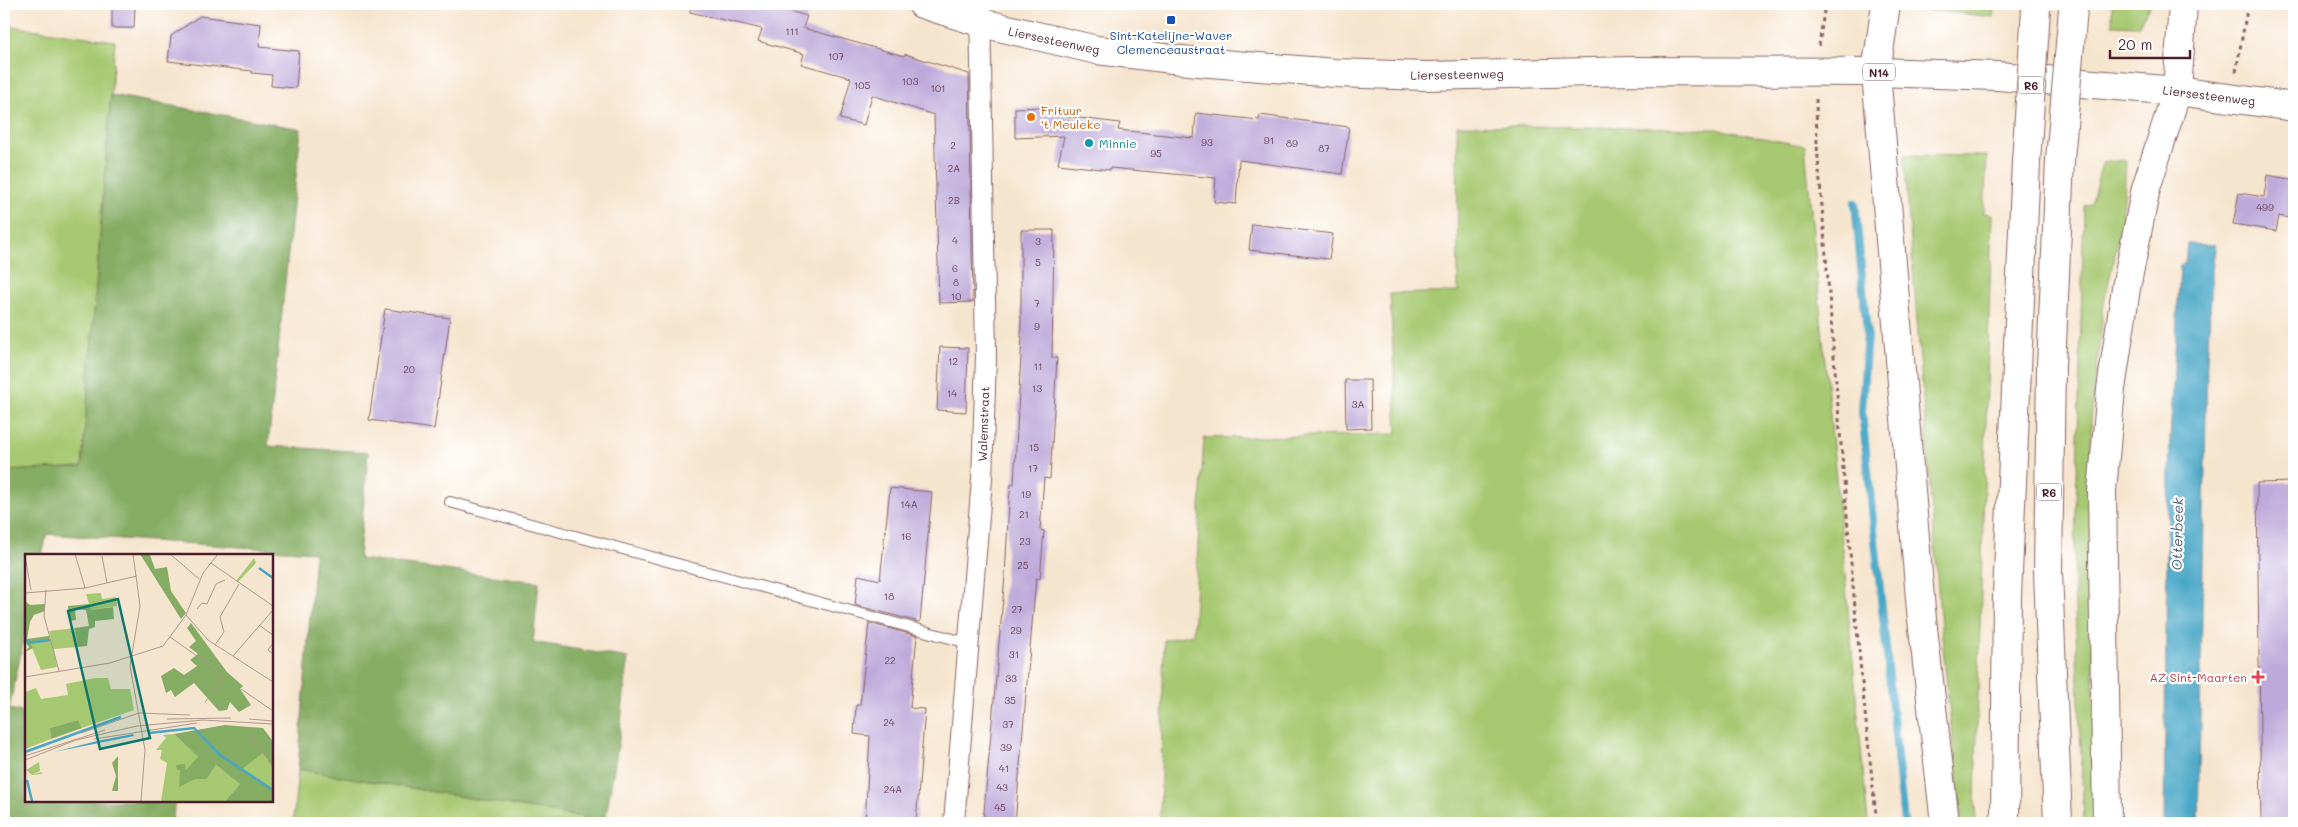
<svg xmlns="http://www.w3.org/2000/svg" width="2298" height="827" viewBox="0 0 2298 827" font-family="Mali,sans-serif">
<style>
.green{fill:#a6c870;stroke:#78744e}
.forest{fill:#84ac62;stroke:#676646}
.water{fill:#47a6c6;stroke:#486278}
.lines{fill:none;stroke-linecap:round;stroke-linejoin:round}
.stream{stroke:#47a6c6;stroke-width:8}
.building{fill:#beaada}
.lane-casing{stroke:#866464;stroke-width:12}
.street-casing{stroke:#866464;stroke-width:22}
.secondary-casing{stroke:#866464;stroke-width:30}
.primary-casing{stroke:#866464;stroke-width:30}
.highway-casing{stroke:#866464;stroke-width:30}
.path{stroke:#866464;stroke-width:3;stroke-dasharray:4 4;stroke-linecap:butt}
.lane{stroke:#fff;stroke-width:10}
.street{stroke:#fff;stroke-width:20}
.secondary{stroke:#fff;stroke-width:28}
.primary{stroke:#fff;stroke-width:28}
.highway{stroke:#fff;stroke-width:28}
.highway-bridge-casing{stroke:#866464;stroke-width:30;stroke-linecap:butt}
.highway-bridge{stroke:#fff;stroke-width:28}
.transit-dot{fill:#1a4fb4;stroke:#fff;stroke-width:2}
.food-dot{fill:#e8710a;stroke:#fff;stroke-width:2}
.culture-dot{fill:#0f9aa8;stroke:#fff;stroke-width:2}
.health-dot{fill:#e0444e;stroke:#fff;stroke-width:2}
.labels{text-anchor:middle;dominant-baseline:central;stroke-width:4.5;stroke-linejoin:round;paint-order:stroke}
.number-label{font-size:10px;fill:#674257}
.shield{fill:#fff;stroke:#80626b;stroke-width:1}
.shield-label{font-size:11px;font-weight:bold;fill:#4a1f2b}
.transit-label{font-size:12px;fill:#164399;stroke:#fff}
.street-label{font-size:12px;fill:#4a1f2b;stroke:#fff}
.food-label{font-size:12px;fill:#c56008;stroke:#fff;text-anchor:start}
.culture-label{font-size:12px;fill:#0d838f;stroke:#fff;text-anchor:start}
.health-label{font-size:12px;fill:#be3a42;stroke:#fff;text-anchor:end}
.water-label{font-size:14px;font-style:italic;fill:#495c71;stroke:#fff}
.inset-river{fill:none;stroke:#47a6c6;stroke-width:2.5}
.inset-road{fill:none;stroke:#b1968d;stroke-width:1}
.view{fill:#0f766e;fill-opacity:0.15;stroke:#0f766e;stroke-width:2.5}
.inset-edge{fill:none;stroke:#4a1f2b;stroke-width:2.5}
</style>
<rect width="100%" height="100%" fill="#fff"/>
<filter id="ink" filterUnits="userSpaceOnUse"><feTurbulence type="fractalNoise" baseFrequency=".02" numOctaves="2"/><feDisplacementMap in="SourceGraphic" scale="10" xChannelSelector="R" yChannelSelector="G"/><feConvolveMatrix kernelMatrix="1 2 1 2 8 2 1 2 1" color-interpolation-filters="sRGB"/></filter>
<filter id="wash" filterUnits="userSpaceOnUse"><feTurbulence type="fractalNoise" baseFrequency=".0096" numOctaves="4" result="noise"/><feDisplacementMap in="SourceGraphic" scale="20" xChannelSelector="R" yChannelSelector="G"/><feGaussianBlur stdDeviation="1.12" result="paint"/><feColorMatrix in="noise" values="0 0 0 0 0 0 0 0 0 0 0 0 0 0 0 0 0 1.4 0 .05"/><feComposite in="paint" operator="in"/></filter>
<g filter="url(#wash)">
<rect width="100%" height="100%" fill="#f6e5ce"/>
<g class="green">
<polygon points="1919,4 1995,4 1993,17 1918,9"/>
<polygon points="2112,4 2151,4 2138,26 2112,25"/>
<polygon points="4,25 115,41 82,468 4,471"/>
<polygon points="1457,125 1717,129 1805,146 1868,823 1160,823 1164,640 1193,634 1204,438 1397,434 1390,294 1458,292"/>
<polygon points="1904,155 1987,156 1984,213 1992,214 1975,800 1976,823 1961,823 1941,627"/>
<polygon points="2126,160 2123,216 2104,304 2091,421 2095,823 2084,823 2074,586 2084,206 2091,204 2102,163"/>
<polygon points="298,769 605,821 605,823 293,823"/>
</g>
<polygon class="forest" points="111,95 301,129 268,446 368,452 359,559 539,582 533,642 628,658 619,740 605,821 298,769 315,552 47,534 42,556 26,556 26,629 9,709 26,712 26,801 175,801 172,823 4,823 4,471 82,467"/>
<polygon class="water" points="2187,244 2216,245 2213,261 2207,362 2198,823 2164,823 2167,542 2170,439 2180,266 2185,262"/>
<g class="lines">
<polyline class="stream" points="1855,203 1867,332 1862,412 1904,823"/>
</g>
<g id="blocks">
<g class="building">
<polygon points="112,4 135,4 134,28 112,28"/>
<polygon points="691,4 764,4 807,16 803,28 904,56 905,54 969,74 973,302 939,303 934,115 872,95 864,125 840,119 851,78 801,64 804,54 758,41 762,29 690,12"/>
<polygon points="200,16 261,24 259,47 299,51 296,88 271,86 272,75 252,73 252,71 168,61 171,36"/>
<polygon points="1047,107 1046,114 1120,123 1118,130 1194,138 1196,113 1259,120 1260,115 1349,127 1342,174 1239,160 1236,204 1214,202 1216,178 1110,168 1110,170 1058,164 1064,136 1015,138 1015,108"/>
<polygon points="2267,175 2294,180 2294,219 2279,216 2276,231 2233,224 2239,193 2264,197"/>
<polygon points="1252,224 1333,234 1329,259 1249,250"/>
<polygon points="1021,230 1054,230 1052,358 1057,358 1050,479 1044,478 1042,505 1040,530 1044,531 1040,579 1036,578 1015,823 983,823 1005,576 1009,502 1011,484 1014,484 1022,337 1021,337"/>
<polygon points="385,309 450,318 434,429 369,420"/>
<polygon points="940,347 968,348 966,412 937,410"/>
<polygon points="1345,380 1370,380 1371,428 1346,429"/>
<polygon points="2294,482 2294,823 2261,823 2257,483"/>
<polygon points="890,488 932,492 920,622 919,622 855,605 858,575 880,580"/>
<polygon points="869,623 917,636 910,708 925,709 916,823 865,823 870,736 854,734 856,705 860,705"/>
</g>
</g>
</g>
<g filter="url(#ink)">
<use href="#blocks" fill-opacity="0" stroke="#866464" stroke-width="1"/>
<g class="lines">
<defs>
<polyline id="lane" points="450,502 968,643"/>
<polyline id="street" points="954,823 982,479 986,357 980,4"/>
<polyline id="secondary" points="2177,91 2294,107"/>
<polyline id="primary" points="922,4 982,23 1097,50 1198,62 1335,73 1426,76 1633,71 1876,72 1998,76 2177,91"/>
<g id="highway">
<polyline points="1886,4 1876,72 1921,610 1945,823"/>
<polyline points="2005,823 2007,596 2026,162"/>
<polyline points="2058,823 2048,572 2051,367 2060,160"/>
<polyline points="2107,823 2102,491 2111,389 2126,288 2146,188 2177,91 2183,4"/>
</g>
</defs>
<use href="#lane" class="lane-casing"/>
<use href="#street" class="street-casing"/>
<use href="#secondary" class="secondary-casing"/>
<use href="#primary" class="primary-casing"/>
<use href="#highway" class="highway-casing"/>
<g class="path">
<polyline points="1819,46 1825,4"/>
<polyline points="2236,72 2248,4"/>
<path d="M1816,99L1817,146C1836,372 1851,598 1877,823"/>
</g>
<use href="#lane" class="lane"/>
<use href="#street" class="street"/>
<use href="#secondary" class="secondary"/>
<use href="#primary" class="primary"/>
<use href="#highway" class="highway"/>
<defs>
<g id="highway-bridge">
<polyline points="2060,160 2073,9"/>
<polyline points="2026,162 2036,9"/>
</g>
</defs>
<use href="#highway-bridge" class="highway-bridge-casing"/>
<use href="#highway-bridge" class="highway-bridge"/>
</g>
</g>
<rect class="transit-dot" x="1166" y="15" width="10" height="10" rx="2.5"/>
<circle class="food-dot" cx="1031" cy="117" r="5"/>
<circle class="culture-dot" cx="1089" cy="143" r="5"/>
<path class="health-dot" d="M2255.5 669.5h5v5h5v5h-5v5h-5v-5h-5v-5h5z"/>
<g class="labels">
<g class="number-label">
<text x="792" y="31">111</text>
<text x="836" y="56">107</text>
<text x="910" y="81">103</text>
<text x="862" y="85">105</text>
<text x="938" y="88">101</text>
<text x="1269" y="140">91</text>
<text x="1207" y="142">93</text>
<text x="1292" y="143">89</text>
<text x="953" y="145">2</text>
<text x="1324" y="148">87</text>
<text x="1156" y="153">95</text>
<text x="954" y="168">2A</text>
<text x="954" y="200">2B</text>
<text x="2265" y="207">499</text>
<text x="955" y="240">4</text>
<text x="1038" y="241">3</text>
<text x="1038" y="262">5</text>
<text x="955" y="268">6</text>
<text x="956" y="282">8</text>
<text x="956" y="296">10</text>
<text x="1037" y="303">7</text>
<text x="1037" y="326">9</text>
<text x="953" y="361">12</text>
<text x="1038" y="366">11</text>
<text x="409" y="369">20</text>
<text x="1037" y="388">13</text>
<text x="952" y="393">14</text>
<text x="1358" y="404">3A</text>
<text x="1034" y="447">15</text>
<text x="1033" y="468">17</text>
<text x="1026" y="494">19</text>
<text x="909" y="504">14A</text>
<text x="1024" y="514">21</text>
<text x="906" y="536">16</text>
<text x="1025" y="541">23</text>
<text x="1023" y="565">25</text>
<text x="889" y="596">18</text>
<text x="1017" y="609">27</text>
<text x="1016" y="630">29</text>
<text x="1014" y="654">31</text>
<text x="890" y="660">22</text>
<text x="1011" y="678">33</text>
<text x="1010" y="700">35</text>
<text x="889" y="722">24</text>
<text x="1008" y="724">37</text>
<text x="1006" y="747">39</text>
<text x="1004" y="768">41</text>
<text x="1002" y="787">43</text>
<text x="893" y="789">24A</text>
<text x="1000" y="807">45</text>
</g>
<g class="shield">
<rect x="1863" y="63.5" width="32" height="17" rx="4"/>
<rect x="2018.5" y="76.5" width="25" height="17" rx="4"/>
<rect x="2036.5" y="483.5" width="25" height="17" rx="4"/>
</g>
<g class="shield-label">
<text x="1879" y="72">N14</text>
<text x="2031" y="85">R6</text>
<text x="2049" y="492">R6</text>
</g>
<g class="transit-label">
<text x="1171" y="35">Sint-Katelijne-Waver<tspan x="1171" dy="14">Clemenceaustraat</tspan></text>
</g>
<g class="street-label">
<text transform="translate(1054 40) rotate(12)">Liersesteenweg</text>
<text transform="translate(1457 74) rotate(-1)">Liersesteenweg</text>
<text transform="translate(2209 95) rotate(7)">Liersesteenweg</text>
<text transform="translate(983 424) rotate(-88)">Walemstraat</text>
</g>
<g class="food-label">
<text x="1041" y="110">Frituur<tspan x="1041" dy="14">'t Meuleke</tspan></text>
</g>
<g class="culture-label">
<text x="1099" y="143">Minnie</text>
</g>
<g class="health-label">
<text x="2247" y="677">AZ Sint-Maarten</text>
</g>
<g class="water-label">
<text transform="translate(2177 534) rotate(-89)">Otterbeek</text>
</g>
</g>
<g transform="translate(25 554)">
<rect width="248" height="248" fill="#f6e5ce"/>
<path d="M229,4L231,9L213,28L211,27ZM76,39L77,45L91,43L92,52L66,56L61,40ZM50,74L52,93L29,95L32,113L16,116L5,89L26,85L24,77ZM70,124H83L86,135H105L109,156L57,174L53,166L25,174L26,185L0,195V138L11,134L16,145L43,141L41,130ZM149,180L174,204L160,217L155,216L170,225H182L191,211L215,230L200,247H136L142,209L135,205L137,196H131L141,184L138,181ZM238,198L247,213V236L216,215ZM14,208L15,217L10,219L8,220L17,218V220L7,221L1,216Z" fill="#a6c870"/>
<path d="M115,0L125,1L130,15L142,13L146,37L161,59L156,65ZM0,47L5,51L20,50V57L9,61L5,68L2,85L24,82L25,85L5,89L8,94L0,98L4,93L0,88ZM64,50L66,56L88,53L89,65L70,67V73L64,75L62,92L52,93L50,74L64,72L61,56L50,55L51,66L44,67L43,52ZM166,69L202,118L218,132L215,135L226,151L214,158L205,148L202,156L194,157L169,129L150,143L146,136L141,139L136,122L149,114L159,121L172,112L165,106L173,100L164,93L171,87L162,74ZM53,166L57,174L26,185L25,174ZM200,171L238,174L247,186V213L238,199L217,215L247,236V247H200L215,230L191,211L182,225H170L154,233L155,216H152L151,211L160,210L161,216L173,203L149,180ZM93,202V237H87L91,222L87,209Z" fill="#84ac62"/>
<path d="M108,180L109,182L29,198L72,187Z" fill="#47a6c6"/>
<path class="inset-river" d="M234,14L248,24M0,85L4,89L25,86M124,179L169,174L195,201L248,236M0,198L96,163M2,226L7,247"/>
<path class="inset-road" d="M50,0L60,34M108,0L115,52L105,112L120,196L116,247M145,0L174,25M0,2L6,36M77,2L82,29M186,9L248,52M21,36L19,62L34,117M0,39L60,34L112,22M172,55L177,49L182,50L191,30L200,26M161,61L183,86L248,128M234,71L248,81M145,83L189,114L196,124L195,130L180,148M248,89L243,96L248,100M190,91L199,78L195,63L214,30M208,102L248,56M0,123L85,109L138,92L161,61L178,19L193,0M216,135L248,157M142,165L206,164M224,165L248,167M56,179L114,159L165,161M228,180V187L248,211M69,185L172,169M0,202L80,176M0,206L51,186L112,172L178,166L248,170"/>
<path class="view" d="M93,45L125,184L75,195L43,57Z"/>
<rect width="248" height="248" class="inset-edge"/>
</g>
<rect width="2298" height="827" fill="none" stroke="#fff" stroke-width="20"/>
<path d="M2110 50v8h80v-8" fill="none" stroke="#4a1f2b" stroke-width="2.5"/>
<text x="2118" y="50" font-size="15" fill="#4a1f2b" stroke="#ffffff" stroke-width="4" paint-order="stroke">20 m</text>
</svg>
